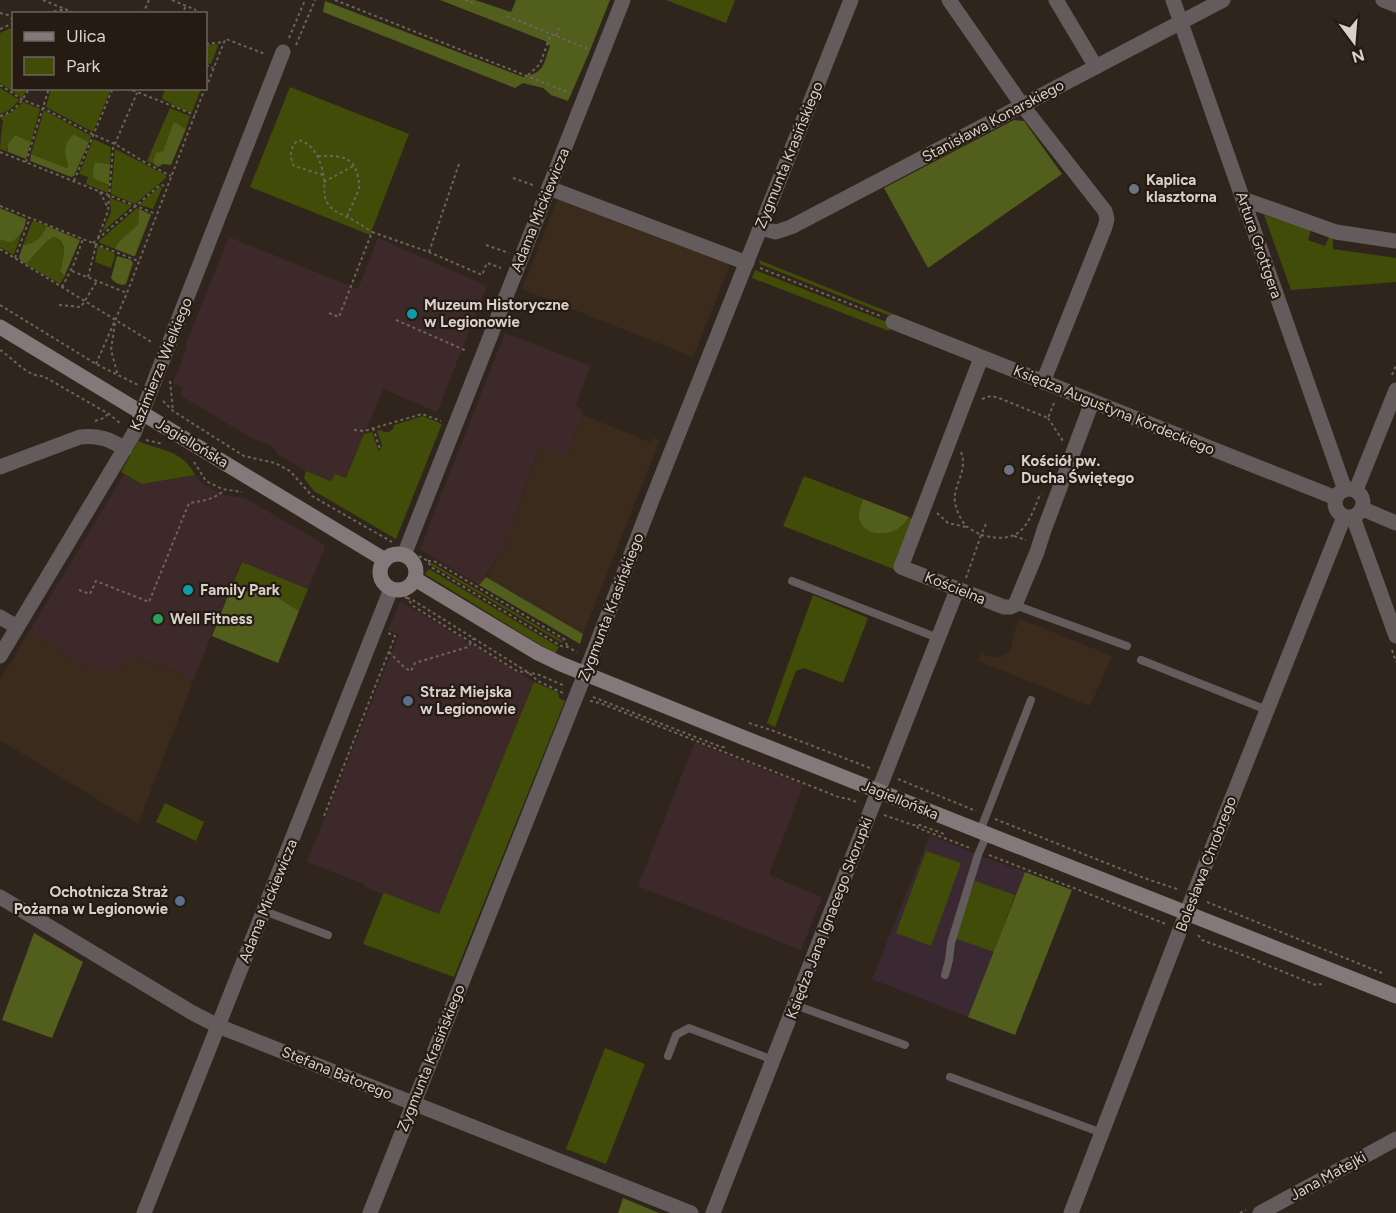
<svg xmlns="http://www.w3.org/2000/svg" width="1396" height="1213" viewBox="0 0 1396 1213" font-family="Figtree,sans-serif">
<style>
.commercial{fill:#3d292a}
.built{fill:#3b2b1d}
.education{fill:#3a2932}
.green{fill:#404c07}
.forest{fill:#515e1c}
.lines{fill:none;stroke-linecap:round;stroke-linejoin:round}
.path{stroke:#6e645c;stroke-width:2;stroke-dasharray:3 3;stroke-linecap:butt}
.lane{stroke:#635b5c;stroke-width:8}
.street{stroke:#635b5c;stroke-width:15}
.secondary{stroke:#85787a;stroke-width:15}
.worship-dot{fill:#6b7280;stroke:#261b12;stroke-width:2}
.culture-dot{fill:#0f9aa8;stroke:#261b12;stroke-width:2}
.leisure-dot{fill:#2e9e5b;stroke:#261b12;stroke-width:2}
.service-dot{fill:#5c6f8a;stroke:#261b12;stroke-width:2}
.labels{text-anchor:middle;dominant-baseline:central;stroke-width:4.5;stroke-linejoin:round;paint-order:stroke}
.street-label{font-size:15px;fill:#d8d0ca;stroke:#261b12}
.poi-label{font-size:15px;font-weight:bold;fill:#d8d0ca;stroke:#261b12;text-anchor:start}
</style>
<rect width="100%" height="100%" fill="#30251c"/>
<g class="commercial">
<polygon points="229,237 358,289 378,238 487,286 437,412 383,389 346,479 332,481 306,471 277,454 274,448 271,446 248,436 180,395 182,387 173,383 187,347 185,346"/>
<polygon points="505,333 591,366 575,406 583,410 583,415 566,456 540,446 502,551 479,585 420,549"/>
<polygon points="124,474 142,484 195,475 202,483 223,495 245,498 325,545 321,557 308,589 241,562 193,681 183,678 184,674 135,656 131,661 115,671 105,671 93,667 88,668 29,632"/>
<polygon points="400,601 534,682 439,914 385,893 383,894 365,887 364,884 307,862 399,635 388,630"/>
<polygon points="695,742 803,785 769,875 822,897 801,950 638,886"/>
</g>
<g class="built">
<polygon points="558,198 730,264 693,357 522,289"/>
<polygon points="583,415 649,442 655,438 660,440 583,634 486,577 502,551 541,445 566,456"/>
<polygon points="1020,619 1112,656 1090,706 978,661 981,654 994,657 1002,656 1007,654 1011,648 1014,632"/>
<polygon points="29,632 88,668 93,667 105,671 115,671 131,661 134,656 184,674 183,678 193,681 138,824 0,740 0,680"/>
</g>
<polygon class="education" points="930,835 978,855 1025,872 968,1017 872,979"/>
<g class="green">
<polygon points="666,0 735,0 726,23"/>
<polygon points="13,27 14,88 27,89 22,98 0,83 0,33"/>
<polygon points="217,44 218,46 211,64 206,63 206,45"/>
<polygon points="290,87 409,134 370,235 250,187"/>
<polygon points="0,88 20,100 8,111 0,114"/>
<polygon points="51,89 111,89 93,132 46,107"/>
<polygon points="165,89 165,88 201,89 192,112 189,112 171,105 171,103 162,99"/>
<path d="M23,102L40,109L31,142L15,135C11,140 6,146 8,152L0,149C1,140 1,131 3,121L0,117L12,112Z"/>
<polygon points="170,108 190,116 186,129 174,123 163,151 153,162 155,165 147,161"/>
<polygon points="44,110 91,136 89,142 74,134 66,158 68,165 67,168 31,154"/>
<polygon points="93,139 111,147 110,164 95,162 94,179 109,185 108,193 86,184 88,177 79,174"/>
<polygon points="115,149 166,175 166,178 135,204 111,194"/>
<polygon points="159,187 162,188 153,209 139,205"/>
<polygon points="110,198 132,206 102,232 111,212"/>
<polygon points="137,208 139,209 138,224 117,244 115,249 98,242"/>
<polygon points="1264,215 1311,230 1308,240 1325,246 1329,237 1333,238 1333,249 1396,258 1396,282 1291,290"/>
<path d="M35,221L47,226C41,237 36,244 23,245L32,222Z"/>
<path d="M21,235L14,254L13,255L0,247V240C8,242 14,240 21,235Z"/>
<path d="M54,237C62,241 66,251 64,259C62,266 60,267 61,274L64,277L60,284L26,264L47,241Z"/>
<polygon points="98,246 114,253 115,256 111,268 95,262"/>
<polygon points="759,260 896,315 895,318 760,264"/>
<polygon points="755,270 892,324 889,331 752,278"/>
<polygon points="423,416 442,424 396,539 314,491 304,478 306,471 331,481 335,474 346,478 364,434 372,432 379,451 382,445 377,431 381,430 384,432 389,432 393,429 394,425"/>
<path d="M138,441C160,451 182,449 195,475L142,484L121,472Z"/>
<path d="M804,476L863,499C859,510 855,522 868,529C886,538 896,532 909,517L915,520L896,570L783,526Z"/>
<polygon points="242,562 308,589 299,611 277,597 270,594 248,591 240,592 227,598"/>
<polygon points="432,563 563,641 562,643 431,565"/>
<polygon points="429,569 559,647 555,654 425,574"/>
<polygon points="813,595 868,618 843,683 804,668 796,671 775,727 767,723"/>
<polygon points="534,682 558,692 559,698 565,701 454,977 363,944 383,894 385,893 439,914"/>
<polygon points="165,803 204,822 196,841 156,822"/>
<polygon points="926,851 961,863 931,946 896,933"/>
<polygon points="975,881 1015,895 994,952 954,938"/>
<polygon points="605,1048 645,1064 606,1164 566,1149"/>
</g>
<g class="forest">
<path d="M440,0H475L511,12L516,0H610L589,53L568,101L551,95L543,88L523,83L515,88L323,12L325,1L523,77C545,72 543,65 550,46L545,41Z"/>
<polygon points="1014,120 1024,121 1062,174 928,268 884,188"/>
<polygon points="174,122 186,129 171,165 163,164 158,167 155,165 153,162 156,153 163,151"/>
<path d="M74,134L89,142L74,176L71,177L30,161L31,154L67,168L68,165C64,152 63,144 74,134Z"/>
<polygon points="15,135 31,142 26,159 8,152 8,144"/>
<polygon points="95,162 110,164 109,185 94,179 93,172"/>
<path d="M0,208L26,219C25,230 20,237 11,242L0,240Z"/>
<polygon points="139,209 150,214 151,215 135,256 133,256 115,249 117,244 138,224"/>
<path d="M47,226L80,240L64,277L60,271C63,259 70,244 54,237L47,241L26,264L20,260L19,257L23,245C36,244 41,237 47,226Z"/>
<path d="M117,256L131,260L133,263L126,284C120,286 115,283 111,278Z"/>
<path d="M863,499L909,517C906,521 903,525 899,528C887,537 863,536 859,518C858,511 861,506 863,499Z"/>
<polygon points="486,577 583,634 580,644 479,585"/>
<polygon points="248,591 270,594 277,597 299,611 278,663 212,636 227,598 240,592"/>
<polygon points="1025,872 1072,890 1015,1035 968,1017"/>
<polygon points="34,933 83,962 52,1038 2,1020"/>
<polygon points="623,1198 659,1213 618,1213"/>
</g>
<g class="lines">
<g class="path">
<polyline points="43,0 77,14"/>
<polyline points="172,0 196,10"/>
<polyline points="335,0 570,93"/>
<polyline points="465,0 473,3"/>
<polyline points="0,13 8,15 14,20"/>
<polyline points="42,14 66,9"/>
<polyline points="143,14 149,0"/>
<polyline points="180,14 183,12 186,6"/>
<polyline points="507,16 588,49"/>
<polyline points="0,29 14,23"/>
<polyline points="556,36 559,28"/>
<polyline points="289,38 305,0"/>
<polyline points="206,44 224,42"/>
<polyline points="296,45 315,0"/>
<polyline points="206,65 213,68"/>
<polyline points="528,75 540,64 551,34"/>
<polyline points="0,85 23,100 43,108 92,134 115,144 146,163 171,176"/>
<polyline points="127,88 195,115"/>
<polyline points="206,88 224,42 226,39 265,54"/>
<path d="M0,116C14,112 23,101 29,88"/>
<polyline points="0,152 156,214"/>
<path d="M318,156C337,156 354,154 358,177C359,182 360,186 358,191C355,200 350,208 347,217"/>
<polyline points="26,162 49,88"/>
<path d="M323,175L294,166C289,157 290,147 298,140C315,143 323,165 324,181C325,190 323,197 328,204C334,212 339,213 347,217C356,221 364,227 372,232"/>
<polyline points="513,178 533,185"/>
<polyline points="74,181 113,88"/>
<polyline points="324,182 355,165"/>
<polyline points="100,192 107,206"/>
<polyline points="0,206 138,261"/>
<polyline points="98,238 108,211 113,148 137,93"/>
<polyline points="93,243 160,185 167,186"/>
<polyline points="486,245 509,253"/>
<polyline points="0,249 153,343"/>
<polyline points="429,252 460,161"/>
<polyline points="15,258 30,218"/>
<polyline points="760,268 880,316"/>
<polyline points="72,271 127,293"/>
<polyline points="88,277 96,245"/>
<polyline points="62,287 73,266 83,239"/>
<polyline points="0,305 96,364 138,385"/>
<polyline points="59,305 81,307 97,281"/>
<polyline points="329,313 339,317 372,232 429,252 482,275 487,263 501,268"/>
<polyline points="396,320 467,351"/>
<polyline points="115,323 111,350 118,376"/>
<path d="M0,350C13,358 27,377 43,376L109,414L121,424"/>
<polyline points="96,364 127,293 205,88"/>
<polyline points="1392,375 1396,365"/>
<polyline points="170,381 173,411"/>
<polyline points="982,399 991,396 999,398 1048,418 1054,403"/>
<polyline points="163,401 173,411 244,456 275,463 290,471 312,496 392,542"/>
<polyline points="1048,418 1063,441"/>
<polyline points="95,421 104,418 108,414"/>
<polyline points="373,428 380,449"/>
<polyline points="354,430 364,431 422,414 441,421"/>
<polyline points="146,440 163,444"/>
<path d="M961,452C967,468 958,479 955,494C953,503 959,517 965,525C969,529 976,532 981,535L966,578"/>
<polyline points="194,462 206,481 222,489 242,492"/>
<polyline points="937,513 948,523 966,527"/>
<path d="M986,524L981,535C1019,544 1026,530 1039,497L1042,494"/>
<polyline points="1014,536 1026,540"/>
<polyline points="419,556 428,561 431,567 561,646 568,647 577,652"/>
<polyline points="428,561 434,561 564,639 568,647"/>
<path d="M79,590L90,594L96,581L149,602L189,503C202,501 214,500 224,490"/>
<polyline points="405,597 407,598 413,606 517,671 537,674 565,686"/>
<polyline points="407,598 411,599 529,673 538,681 563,693"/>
<polyline points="1392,650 1396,662"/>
<polyline points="389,652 405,668 411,671 415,663 468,647 474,638"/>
<polyline points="593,697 721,747 725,747"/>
<polyline points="590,701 600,703 841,798 846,798 859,803"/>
<polyline points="749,723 774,731 870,768"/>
<polyline points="898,779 976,811"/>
<polyline points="884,815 913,825 920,825 944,834"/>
<polyline points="324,816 395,636 388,633"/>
<polyline points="995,819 1144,878 1180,890"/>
<polyline points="917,826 918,828 970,848"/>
<polyline points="989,855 1166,924"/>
<polyline points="1207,902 1382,973"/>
<polyline points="1198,935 1202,940 1256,960 1259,962 1316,985 1322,984"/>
<polyline points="1240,1213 1246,1210"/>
</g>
<g class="lane">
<polyline points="792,581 938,638"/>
<polyline points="1015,605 1127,646"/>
<polyline points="1141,660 1267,710"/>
<polyline points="980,831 1031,700"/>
<polyline points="264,911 328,935"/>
<polyline points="945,975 949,960 951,943 978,855 987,834"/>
<polyline points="795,1005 905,1045"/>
<polyline points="668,1056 676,1035 689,1028 773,1060"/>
<polyline points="950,1077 1102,1133"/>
</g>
<g class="street">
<polyline points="949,0 1022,105 1105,211 1107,219 1105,227 1043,382"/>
<polyline points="1056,0 1096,67"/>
<polyline points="1173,0 1345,490"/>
<polyline points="1383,0 1396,5"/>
<polyline points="549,188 747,263"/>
<polyline points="1243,199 1336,232 1396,241"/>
<polyline points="760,228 776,232 791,227 1223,0"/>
<polyline points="893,322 1336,498"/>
<polyline points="981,358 901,567 1004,607 1010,607 1015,605 1037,552 1044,530 1092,402"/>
<path d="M0,467L80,437C98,435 110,439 125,449"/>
<circle cx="1349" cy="503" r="14"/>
<polyline points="1356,490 1396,390"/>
<polyline points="1363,509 1396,523"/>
<polyline points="1353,517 1396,636"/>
<polyline points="404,555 623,0"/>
<polyline points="0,617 17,627"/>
<polyline points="0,656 134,433 283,52"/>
<polyline points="0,897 191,1012 218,1026 691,1213"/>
<polyline points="144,1213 391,589"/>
<polyline points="370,1213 585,674 652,500 851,0"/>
<polyline points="713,1213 957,590"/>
<polyline points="1071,1213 1193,896 1344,517"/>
<polyline points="1260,1213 1396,1139"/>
</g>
<g class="secondary">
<polyline points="0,327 385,560"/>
<circle cx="398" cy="572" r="18"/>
<polyline points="415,579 538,653 561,664 747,739 1396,996"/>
</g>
</g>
<g class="worship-dot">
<circle cx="1134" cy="189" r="6"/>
<circle cx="1009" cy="470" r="6"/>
</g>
<g class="culture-dot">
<circle cx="412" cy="314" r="6"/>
<circle cx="188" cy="590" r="6"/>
</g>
<circle class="leisure-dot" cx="158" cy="619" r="6"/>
<g class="service-dot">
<circle cx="408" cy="701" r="6"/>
<circle cx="180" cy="901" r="6"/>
</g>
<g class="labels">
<g class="street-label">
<text transform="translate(993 121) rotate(-28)">Stanisława Konarskiego</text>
<text transform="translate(789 155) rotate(-68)">Zygmunta Krasińskiego</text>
<text transform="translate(540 210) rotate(-68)">Adama Mickiewicza</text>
<text transform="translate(1259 245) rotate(71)">Artura Grottgera</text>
<text transform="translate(161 364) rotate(-68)">Kazimierza Wielkiego</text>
<text transform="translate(1114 410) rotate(22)">Księdza Augustyna Kordeckiego</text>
<text transform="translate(192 443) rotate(31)">Jagiellońska</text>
<text transform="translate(955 588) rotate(22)">Kościelna</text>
<text transform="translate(611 607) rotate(-69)">Zygmunta Krasińskiego</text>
<text transform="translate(900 800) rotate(22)">Jagiellońska</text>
<text transform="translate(1206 864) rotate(-69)">Bolesława Chrobrego</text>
<text transform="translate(268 901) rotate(-68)">Adama Mickiewicza</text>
<text transform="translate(829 918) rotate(-69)">Księdza Jana Ignacego Skorupki</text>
<text transform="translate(431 1058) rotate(-68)">Zygmunta Krasińskiego</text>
<text transform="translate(337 1073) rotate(22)">Stefana Batorego</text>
<text transform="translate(1328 1176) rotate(-29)">Jana Matejki</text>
</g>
<g class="poi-label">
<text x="1146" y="180">Kaplica<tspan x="1146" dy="17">klasztorna</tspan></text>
<text x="424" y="305">Muzeum Historyczne<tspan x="424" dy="17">w Legionowie</tspan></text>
<text x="1021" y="461">Kościół pw.<tspan x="1021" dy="17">Ducha Świętego</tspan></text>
<text x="200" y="590">Family Park</text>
<text x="170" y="619">Well Fitness</text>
<text x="420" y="692">Straż Miejska<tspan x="420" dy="17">w Legionowie</tspan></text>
<text x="168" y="892" text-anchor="end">Ochotnicza Straż<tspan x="168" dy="17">Pożarna w Legionowie</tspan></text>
</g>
</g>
<rect x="12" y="12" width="195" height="78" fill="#261b12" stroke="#6d635c" stroke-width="1.5"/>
<rect x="24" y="32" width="30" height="9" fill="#85787a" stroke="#6d635c" stroke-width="1.5"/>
<text x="66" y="42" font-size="18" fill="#d8d0ca">Ulica</text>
<rect x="24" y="57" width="30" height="18" fill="#404c07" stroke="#6d635c" stroke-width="1.5"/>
<text x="66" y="72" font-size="18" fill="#d8d0ca">Park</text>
<g transform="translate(1354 42) rotate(164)" stroke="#261b12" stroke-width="4.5" paint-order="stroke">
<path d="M0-4.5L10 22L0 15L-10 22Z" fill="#d8d0ca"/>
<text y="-9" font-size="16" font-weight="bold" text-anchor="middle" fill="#d8d0ca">N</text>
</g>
</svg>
